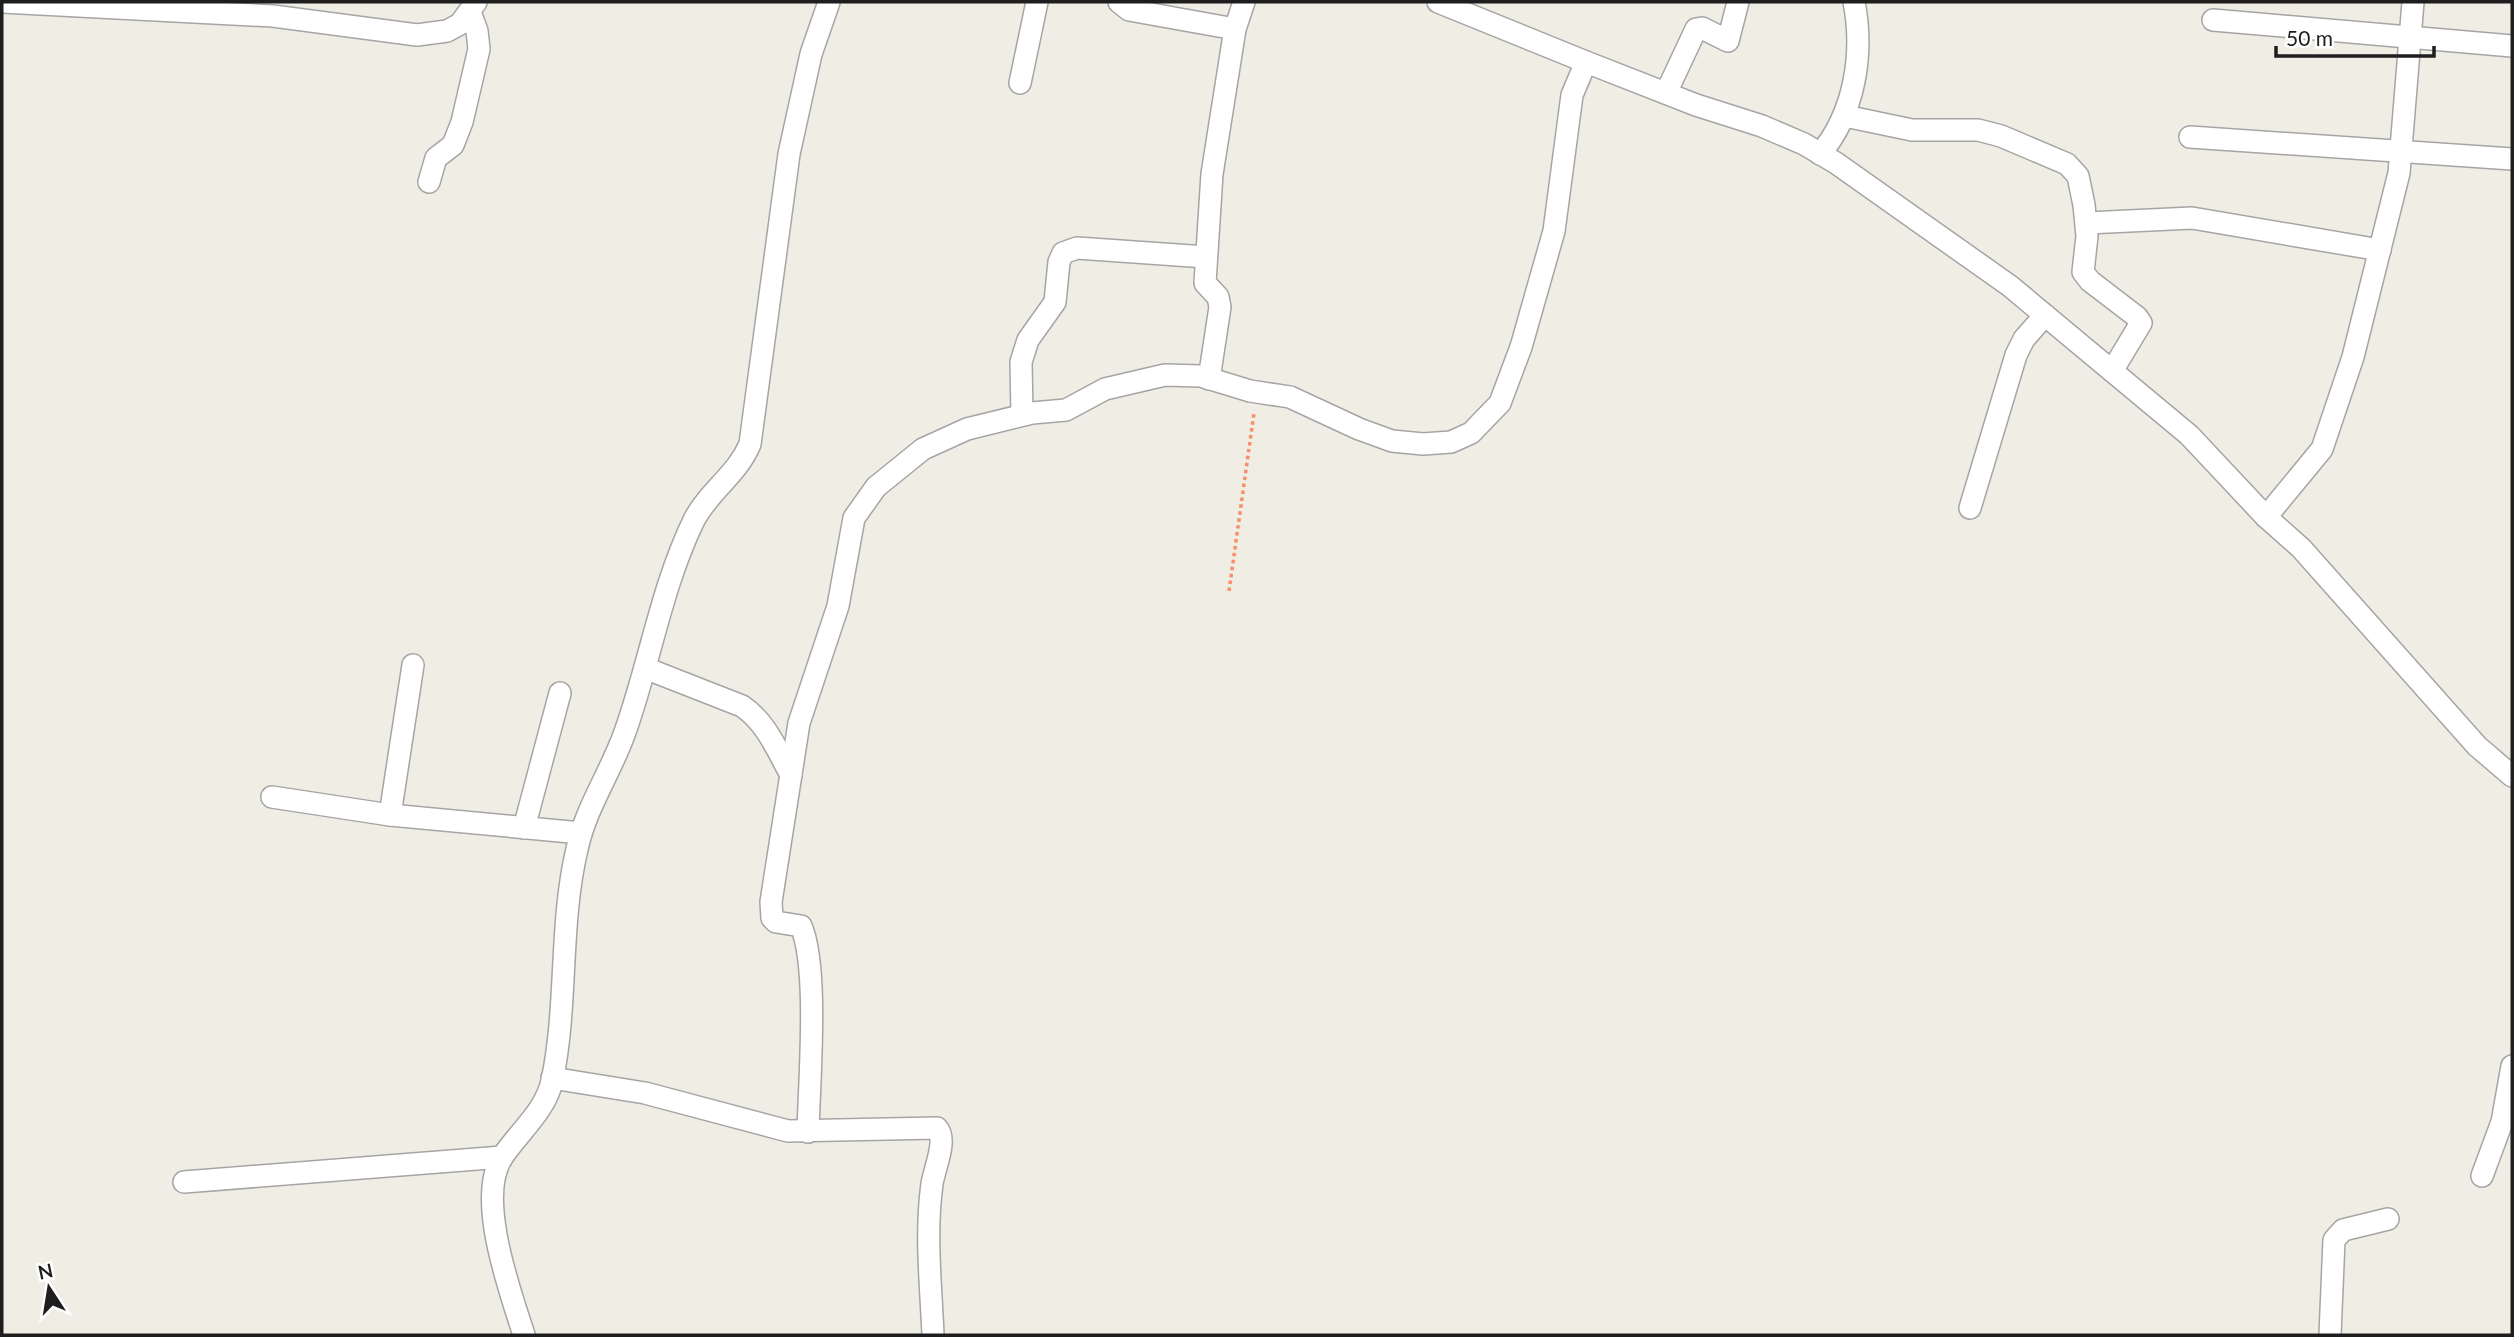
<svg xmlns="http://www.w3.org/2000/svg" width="2514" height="1337" viewBox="0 0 2514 1337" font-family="Lato,sans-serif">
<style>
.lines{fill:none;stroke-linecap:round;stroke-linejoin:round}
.minor-casing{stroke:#a5a5a5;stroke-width:24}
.path{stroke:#fa8d6a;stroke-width:3.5;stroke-dasharray:3.5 3.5;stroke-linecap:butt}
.minor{stroke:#fff;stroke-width:21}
</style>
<rect width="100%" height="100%" fill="#efede4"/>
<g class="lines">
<defs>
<g id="minor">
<polyline points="2,2 273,16 417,35 447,31 460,24 476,2"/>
<polyline points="1119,2 1129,10 1235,29"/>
<polyline points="1438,2 1586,62 1696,105 1762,126 1804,144 1836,163 2010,286 2189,435 2266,517 2301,548 2477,746 2512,776"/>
<polyline points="2213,20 2512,46"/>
<polyline points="1020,83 1037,2"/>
<polyline points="1666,93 1696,29 1702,28 1728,41 1738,2"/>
<polyline points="1845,116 1912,130 1978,130 2001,136 2067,164 2078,176 2084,205 2087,236 2083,272 2090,281 2137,317 2141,323 2112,371"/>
<polyline points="2190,137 2512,159"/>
<path d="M1820,154C1855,113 1864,53 1854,2"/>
<polyline points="429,182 436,158 453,145 462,122 479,49 477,31 470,12"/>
<polyline points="2087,223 2192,218 2380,250"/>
<polyline points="1209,379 1220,307 1218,297 1205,283 1212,174 1235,29 1244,2"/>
<polyline points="1022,415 1021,362 1028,340 1055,302 1059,262 1063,253 1077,248 1206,257"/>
<polyline points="1970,508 2016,355 2024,339 2045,315"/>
<polyline points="2266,517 2322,449 2353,357 2399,173 2413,2"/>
<path d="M645,668L742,706C766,722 777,750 791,775"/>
<polyline points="272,797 390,815 581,833"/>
<polyline points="390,815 413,665"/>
<polyline points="524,828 560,693"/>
<path d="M552,1078L645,1093L788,1131L937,1128C948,1140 934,1169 932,1184C925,1234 931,1286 933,1335"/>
<path d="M808,1132C809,1083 819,968 801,926L776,922L772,918L771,902L799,723L838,606L854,518L876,487L923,449L967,429L1032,413L1066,410L1105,389L1165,375L1201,376L1250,391L1290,397L1359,429L1392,441L1423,444L1451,442L1471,433L1500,403L1521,347L1554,231L1572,95L1586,62"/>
<polyline points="2482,1176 2502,1122 2512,1066"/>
<polyline points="184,1182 502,1157"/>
<path d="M524,1335C510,1291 475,1196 503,1156C519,1132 546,1110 552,1081C568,1005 559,925 577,849C586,807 611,772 625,732C650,662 661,588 694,520C709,491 737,475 750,444L789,154L811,54L829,2"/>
<polyline points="2330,1335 2334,1240 2343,1230 2388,1219"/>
</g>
</defs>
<use href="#minor" class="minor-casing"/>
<polyline class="path" points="1229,591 1254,413"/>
<use href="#minor" class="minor"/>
</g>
<rect width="2514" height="1337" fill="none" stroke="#1e1e1e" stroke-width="7"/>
<g transform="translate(49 1288) rotate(348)" stroke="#ffffff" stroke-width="5" paint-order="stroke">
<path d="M0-5L12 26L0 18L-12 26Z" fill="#1e1e1e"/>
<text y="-10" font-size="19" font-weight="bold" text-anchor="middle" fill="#1e1e1e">N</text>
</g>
<path d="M2276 46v10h158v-10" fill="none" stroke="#1e1e1e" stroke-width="3.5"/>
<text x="2286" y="46" font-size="21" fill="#1e1e1e" stroke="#ffffff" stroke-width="5" paint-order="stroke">50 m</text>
</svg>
